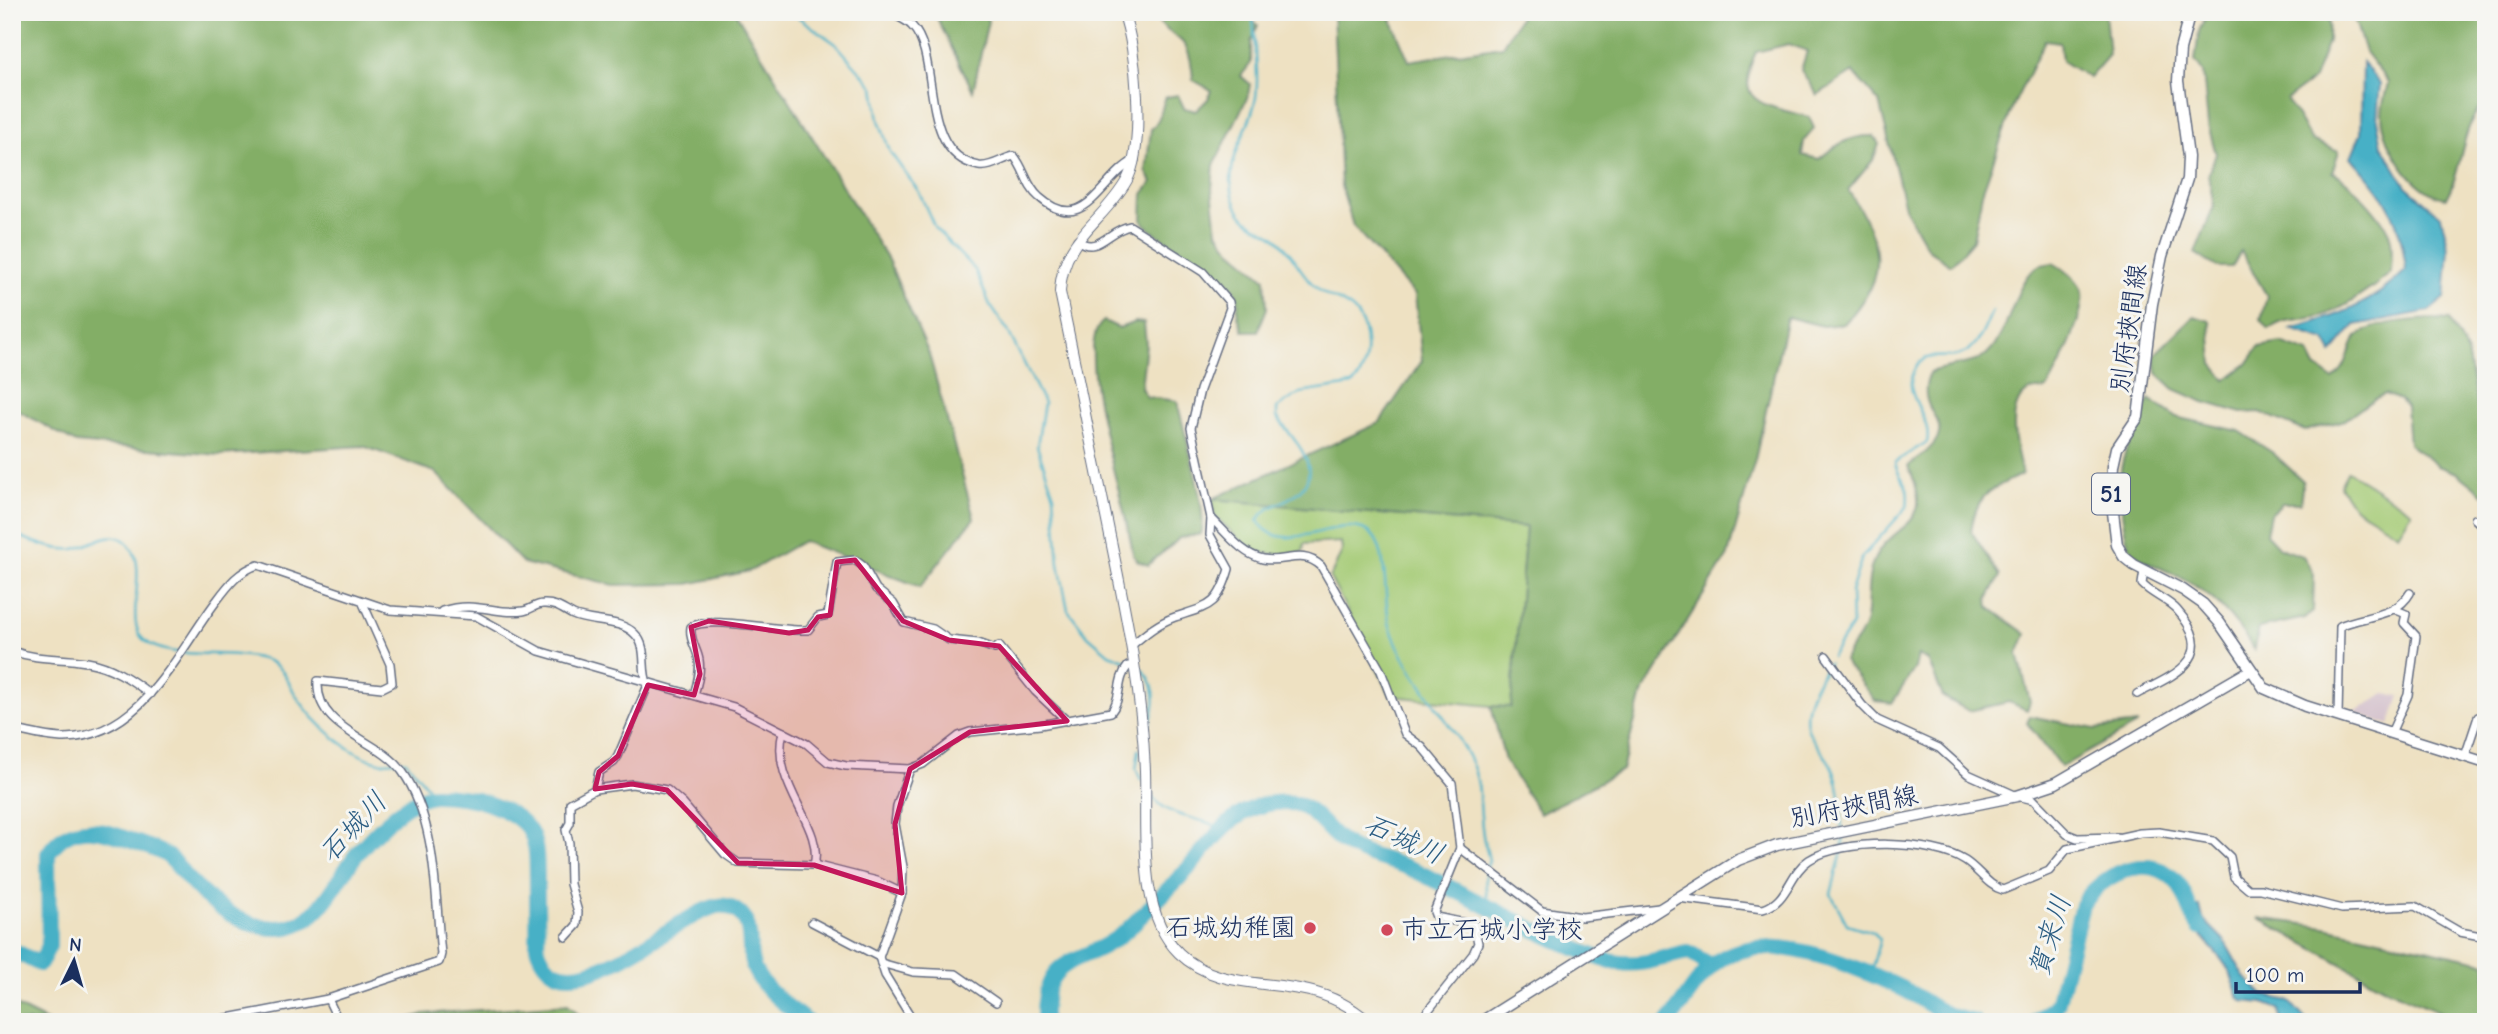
<svg xmlns="http://www.w3.org/2000/svg" width="2498" height="1034" viewBox="0 0 2498 1034" font-family="'Comic Neue','Klee One',sans-serif">
<style>
.industrial{fill:#d1bdc9}
.green{fill:#a4ca75;stroke:#607c6a;stroke-width:2}
.forest{fill:#83ae66;stroke:#4f6e62;stroke-width:2}
.water{fill:#47b0c6;stroke:#317092;stroke-width:2}
.lines{fill:none;stroke-linecap:round;stroke-linejoin:round}
.stream{stroke:#47b0c6;stroke-width:2.5}
.river{stroke:#47b0c6;stroke-width:16}
.street-casing{stroke:#656d81;stroke-width:10}
.secondary-casing{stroke:#656d81;stroke-width:12}
.primary-casing{stroke:#656d81;stroke-width:13}
.street{stroke:#fff;stroke-width:7}
.secondary{stroke:#fff;stroke-width:10}
.primary{stroke:#fff;stroke-width:10}
.marked{fill:#c2185b;fill-opacity:0.2;stroke:#c2185b;stroke-width:5;stroke-linejoin:round}
.poi-dot{fill:#d1495b;stroke:#f6f6f2;stroke-width:2.5}
.labels{text-anchor:middle;dominant-baseline:central;stroke-width:6;stroke-linejoin:round;paint-order:stroke}
.shield{fill:#f6f6f2;stroke:#5d6b8a;stroke-width:2}
.shield-label{font-size:24px;font-weight:bold;fill:#1b2f5e}
.street-label{font-size:26px;fill:#1b2f5e;stroke:#f6f6f2}
.poi-label{font-size:26px;fill:#1b2f5e;stroke:#f6f6f2;text-anchor:end}
.water-label{font-size:28px;font-style:italic;fill:#2a5c82;stroke:#f6f6f2}
</style>
<rect width="100%" height="100%" fill="#f6f6f2"/>
<filter id="ink" filterUnits="userSpaceOnUse"><feTurbulence type="fractalNoise" baseFrequency=".0143" numOctaves="2"/><feDisplacementMap in="SourceGraphic" scale="14" xChannelSelector="R" yChannelSelector="G"/><feConvolveMatrix kernelMatrix="1 2 1 2 8 2 1 2 1" color-interpolation-filters="sRGB"/></filter>
<filter id="wash" filterUnits="userSpaceOnUse"><feTurbulence type="fractalNoise" baseFrequency=".00686" numOctaves="4" result="noise"/><feDisplacementMap in="SourceGraphic" scale="28" xChannelSelector="R" yChannelSelector="G"/><feGaussianBlur stdDeviation="1.57" result="paint"/><feColorMatrix in="noise" values="0 0 0 0 0 0 0 0 0 0 0 0 0 0 0 0 0 1.4 0 .05"/><feComposite in="paint" operator="in"/></filter>
<g filter="url(#wash)">
<rect width="100%" height="100%" fill="#eee1c2"/>
<polygon class="industrial" points="2385,694 2400,696 2390,725 2354,712"/>
<g class="green">
<polygon points="2348,471 2412,512 2398,534 2353,506 2340,486"/>
<path d="M1212,499L1526,527L1511,708L1391,696L1330,578L1342,551L1341,542L1304,544L1303,552C1257,559 1252,552 1220,521L1214,515Z"/>
</g>
<g class="forest">
<polygon points="12,12 735,12 888,260 929,354 974,518 920,587 803,541 750,571 688,584 614,585 523,563 435,472 363,446 220,455 76,443 12,407"/>
<polygon points="934,12 985,12 988,21 973,91"/>
<path d="M1152,12H1243L1258,25L1251,42V63L1241,76L1250,84L1248,96L1214,165L1212,189L1217,231L1231,250L1265,279L1267,308L1258,331H1243C1242,326 1239,321 1238,316C1236,310 1239,304 1238,299C1233,270 1159,245 1142,220L1143,194L1152,182L1146,171L1151,129C1162,119 1160,110 1166,97L1178,95L1184,108L1196,111L1208,99L1211,90L1193,80C1190,26 1171,46 1152,12Z"/>
<path d="M1333,12H1388L1409,61L1502,46L1523,12L2105,13L2109,55L2089,78L2062,61L2060,42L2045,40L2013,106L1982,193L1973,240L1951,265L1928,249L1906,211L1879,102L1853,72L1817,95L1801,70L1807,51L1789,44L1756,52C1731,105 1767,105 1809,117L1814,128L1804,141L1802,155L1819,159C1837,144 1851,135 1874,136L1879,144L1873,160L1848,190C1883,244 1890,274 1844,324L1823,326L1787,317L1755,460L1728,555L1642,694L1622,770L1540,814L1505,761L1491,706L1511,707L1526,527L1212,499L1379,423L1422,361L1415,295L1353,226L1341,186Z"/>
<path d="M2208,12H2329L2328,41L2314,79L2287,99L2311,140L2339,151L2332,172C2349,179 2382,217 2389,233C2394,244 2391,262 2391,273C2373,288 2339,313 2316,317C2295,321 2287,317 2269,329L2261,319L2267,296L2241,251L2232,267H2217L2195,253L2214,206L2208,174L2216,154L2208,125L2203,72L2195,61L2199,31Z"/>
<path d="M2352,12H2486V99C2458,131 2465,165 2446,198C2415,195 2383,145 2382,115C2382,104 2386,92 2388,82L2365,52Z"/>
<path d="M2053,263C2065,270 2075,276 2081,289C2089,308 2058,371 2047,389C2040,390 2032,389 2026,393C2005,408 2017,454 2022,474C1989,491 1977,492 1971,531L2000,576L1988,599L1989,607L2026,634L2018,654L2030,702L2027,710L2009,702L1969,711L1943,697L1928,660L1918,655L1915,668L1892,703L1875,701L1844,661C1848,647 1861,639 1865,624C1870,606 1865,585 1872,565C1888,520 1940,532 1908,466C1976,419 1909,423 1930,372C1944,366 1971,365 1982,358C2012,337 2013,280 2037,267C2040,264 2048,264 2053,263Z"/>
<path d="M2194,316L2210,321L2213,364L2226,380L2247,364L2259,347L2281,343L2309,353L2316,367L2333,379C2347,368 2347,356 2354,341C2366,320 2427,318 2449,320L2467,353L2477,405L2486,421V496L2457,473L2438,466L2409,444L2406,407L2400,400L2385,394L2374,399L2345,420L2305,431L2260,412L2242,413L2204,402L2174,389L2157,373L2154,355Z"/>
<path d="M1104,321L1119,328L1135,322L1144,323L1146,344L1141,388L1147,397L1177,401C1183,429 1209,512 1201,534L1179,538C1169,550 1158,554 1148,565L1138,561L1133,555C1130,514 1068,343 1104,321Z"/>
<path d="M2149,399L2176,417L2239,431L2273,453L2303,481L2300,503H2282L2270,514L2266,534L2279,548L2303,556L2314,574L2313,612L2305,618L2259,628L2254,650C2236,620 2214,595 2182,578C2167,570 2147,564 2134,553C2122,542 2119,486 2121,469C2125,443 2142,424 2149,399Z"/>
<polygon points="2030,716 2095,729 2138,724 2061,767 2027,723"/>
<polygon points="2258,918 2325,927 2480,961 2486,963 2486,1022 2463,1022 2383,987"/>
<polygon points="12,1004 48,1022 12,1022"/>
<polygon points="568,1004 588,1022 399,1022 424,1014"/>
</g>
<g class="water">
<path d="M2362,62L2380,83L2377,120L2382,145L2406,186L2441,216L2449,249L2445,298L2429,311L2355,325L2332,353L2325,340L2291,329C2336,317 2374,304 2406,270C2400,215 2387,198 2351,157L2361,133Z"/>
<path d="M2200,906L2203,919L2224,940L2244,976L2263,995L2289,1001L2308,1022H2281L2279,1009L2263,1003L2242,1001C2234,993 2235,981 2229,971C2218,949 2196,938 2187,913Z"/>
</g>
<g class="lines">
<g class="stream">
<polyline points="791,12 836,44 874,87 879,120 890,152 919,192 935,228 975,270 990,305 1008,331 1044,403 1037,446 1054,495 1059,564 1068,610 1088,636 1109,654 1130,662"/>
<path d="M1253,12C1253,41 1260,69 1256,97C1251,131 1219,164 1236,204C1246,227 1263,226 1279,240C1294,255 1302,277 1319,290C1330,299 1345,301 1355,312C1370,330 1371,369 1352,385L1300,393L1277,408V417C1297,444 1333,477 1284,501C1273,507 1263,510 1258,521C1284,560 1334,514 1367,531C1390,542 1383,603 1390,626C1406,676 1449,715 1471,762C1482,785 1479,810 1483,835C1484,844 1488,852 1489,861L1485,871L1487,908"/>
<path d="M12,533C30,541 54,551 74,549C90,547 107,529 124,540C154,561 121,620 144,640C170,663 234,647 268,661C286,669 287,682 297,697C314,722 349,756 380,762C389,763 396,759 406,761L434,795"/>
<path d="M1831,657L1852,625L1851,592L1862,557L1907,507C1911,479 1899,483 1895,462L1927,442C1933,417 1901,395 1914,370C1925,347 1949,363 1966,352C1980,344 1986,325 1992,311"/>
<path d="M1828,663C1817,682 1798,711 1810,734C1815,745 1825,754 1831,765C1841,785 1841,807 1842,828"/>
<path d="M1139,667C1161,683 1156,709 1147,731"/>
<polyline points="1139,750 1136,769 1141,780"/>
<path d="M1148,792C1172,822 1191,813 1220,828"/>
<polyline points="1843,835 1843,847 1831,894 1847,924 1873,932 1880,939 1870,975"/>
</g>
<g class="river">
<path d="M12,950L40,964L49,946L48,854C69,820 100,828 132,841C143,845 155,849 166,855C176,862 183,874 191,882C213,906 246,929 278,928C314,927 330,894 347,868C360,846 408,795 435,795C450,795 473,798 487,803C543,823 536,844 537,894C537,911 538,929 537,947C563,1032 693,896 726,906C760,917 744,948 754,969C764,991 789,1007 807,1022"/>
<path d="M1044,1022C1042,948 1086,968 1128,929C1147,910 1166,892 1184,873C1211,844 1230,808 1274,803C1315,798 1320,829 1348,846C1370,858 1396,861 1418,872C1466,895 1512,920 1561,942C1580,950 1601,961 1621,963C1645,966 1665,956 1688,952L1712,966"/>
<path d="M1668,1022C1684,1004 1697,978 1715,963C1764,925 1855,966 1903,989C1931,1003 1940,1017 1975,1022"/>
<path d="M2035,1022L2057,1005L2082,905C2099,877 2145,851 2174,879C2188,892 2188,914 2200,928"/>
</g>
</g>
</g>
<g filter="url(#ink)">
<g class="lines">
<defs>
<g id="street">
<path d="M889,12C896,16 907,20 912,26C942,57 917,154 979,166C991,168 1003,158 1014,156C1025,169 1026,186 1039,197C1085,238 1101,177 1135,160"/>
<path d="M1077,240C1098,256 1109,229 1130,226L1203,272L1229,302L1230,308L1200,390L1191,428L1211,518L1210,535L1229,569C1218,607 1209,606 1175,617C1158,623 1145,634 1132,645"/>
<path d="M1211,518C1226,532 1241,554 1263,559C1285,564 1301,548 1321,566L1381,671L1405,734L1422,747L1452,783L1460,848L1434,912L1436,917L1474,925L1478,943L1473,954L1419,1022"/>
<polyline points="2475,519 2486,529"/>
<path d="M442,611C476,600 494,615 523,611C530,610 536,604 543,604C556,603 563,610 573,615C591,623 621,619 635,634C649,648 640,669 648,685"/>
<path d="M12,651C41,661 60,657 87,662C111,666 131,679 150,694"/>
<polyline points="1826,656 1862,705 1877,720 1939,748 1968,774 2017,796 2034,800 2067,834 2077,838 2117,837"/>
<path d="M2137,694C2177,674 2219,657 2177,610C2167,599 2152,595 2142,584L2144,571"/>
<path d="M694,695C697,684 701,672 699,660C697,648 689,640 691,627C708,615 781,632 808,630L818,617L828,615L837,562L855,560L863,566L876,589L893,603L904,622L933,629L949,640L978,643L995,649L999,646L1035,691L1067,721"/>
<path d="M2338,716L2340,626C2363,615 2396,618 2410,593"/>
<path d="M12,729C30,733 47,738 65,738C141,736 176,655 215,603C227,587 238,571 258,565L390,610L476,616L539,651L734,707L807,744L828,762L846,766L910,769L923,764L959,736L970,732L1040,725L1111,712C1122,699 1116,680 1128,666H1135"/>
<path d="M783,732C769,784 825,826 814,865"/>
<polyline points="2391,733 2408,695 2416,636 2404,623 2406,614 2394,609"/>
<polyline points="2465,756 2478,717"/>
<polyline points="910,769 897,806 895,824 903,867 902,893 879,957 885,975 914,1022"/>
<polyline points="595,789 599,772 614,762 618,756 648,685"/>
<polyline points="1460,848 1542,911 1582,917 1659,908"/>
<path d="M1678,898L1763,909C1788,902 1789,873 1809,860C1843,838 1932,840 1965,861C1979,870 1988,886 2003,890L2049,871L2067,849L2140,833L2159,832L2213,841L2230,857L2234,877L2248,889H2261L2342,909L2415,906L2460,932L2486,937"/>
<polyline points="812,922 879,957"/>
<polyline points="566,937 577,925 578,912 570,884 569,843 566,830 570,823 570,803 595,789 632,784 667,790 683,804 725,854 738,863 814,865 877,881 902,893"/>
<polyline points="881,963 913,972 956,974 996,1002"/>
<polyline points="328,999 339,1022"/>
<path d="M207,1022L328,999L439,962L441,954C435,897 437,819 402,771C379,739 315,730 318,681L382,688L392,683L390,664L362,601"/>
<polyline points="1347,1022 1353,1009"/>
</g>
<path id="secondary" d="M1123,12C1137,48 1145,147 1127,180C1103,223 1062,237 1060,292C1077,373 1093,454 1110,536C1126,614 1142,691 1145,771C1147,827 1136,911 1179,953C1215,988 1264,980 1309,991C1331,996 1352,1007 1369,1022"/>
<g id="primary">
<polyline points="2190,12 2180,50 2178,81 2188,157 2187,179 2162,256 2152,304 2138,417 2117,448 2113,466 2111,496 2117,545 2124,557 2134,565 2183,590 2203,604 2219,622 2264,688 2305,706 2486,763"/>
<polyline points="1481,1022 1738,860 1777,845 2017,796 2056,783 2251,670"/>
</g>
</defs>
<use href="#street" class="street-casing"/>
<use href="#secondary" class="secondary-casing"/>
<use href="#primary" class="primary-casing"/>
<use href="#street" class="street"/>
<use href="#secondary" class="secondary"/>
<use href="#primary" class="primary"/>
</g>
</g>
<path class="marked" d="M855,560L903,621L949,640L999,646L1067,721L970,732L910,769L895,824L902,893L814,865L738,863L667,790L632,784L595,789L599,772L618,756L648,685L694,695L700,674L691,627L709,621L789,633L808,630L818,617L830,615L837,562Z"/>
<g class="poi-dot">
<circle cx="1310" cy="928" r="7"/>
<circle cx="1387" cy="930" r="7"/>
</g>
<g class="labels">
<rect class="shield" x="2092" y="473.5" width="38" height="41" rx="5"/>
<g class="shield-label">
<text x="2111" y="494">51</text>
</g>
<g class="street-label">
<text transform="translate(2129 328) rotate(-82)">別府挾間線</text>
<text transform="translate(1854 807) rotate(-11)">別府挾間線</text>
</g>
<g class="poi-label">
<text x="1296" y="928">石城幼稚園</text>
<text x="1401" y="930" text-anchor="start">市立石城小学校</text>
</g>
<g class="water-label">
<text transform="translate(353 827) rotate(-47)">石城川</text>
<text transform="translate(1404 839) rotate(24)">石城川</text>
<text transform="translate(2050 936) rotate(-73)">賀来川</text>
</g>
</g>
<rect width="2498" height="1034" fill="none" stroke="#f6f6f2" stroke-width="42"/>
<g transform="translate(74 961) rotate(5)" stroke="#f6f6f2" stroke-width="5" paint-order="stroke">
<path d="M0-5L12 26L0 18L-12 26Z" fill="#1b2f5e"/>
<text y="-10" font-size="19" font-weight="bold" text-anchor="middle" fill="#1b2f5e">N</text>
</g>
<path d="M2236 982v10h124v-10" fill="none" stroke="#1b2f5e" stroke-width="3.5"/>
<text x="2246" y="982" font-size="21" fill="#1b2f5e" stroke="#f6f6f2" stroke-width="5" paint-order="stroke">100 m</text>
</svg>
